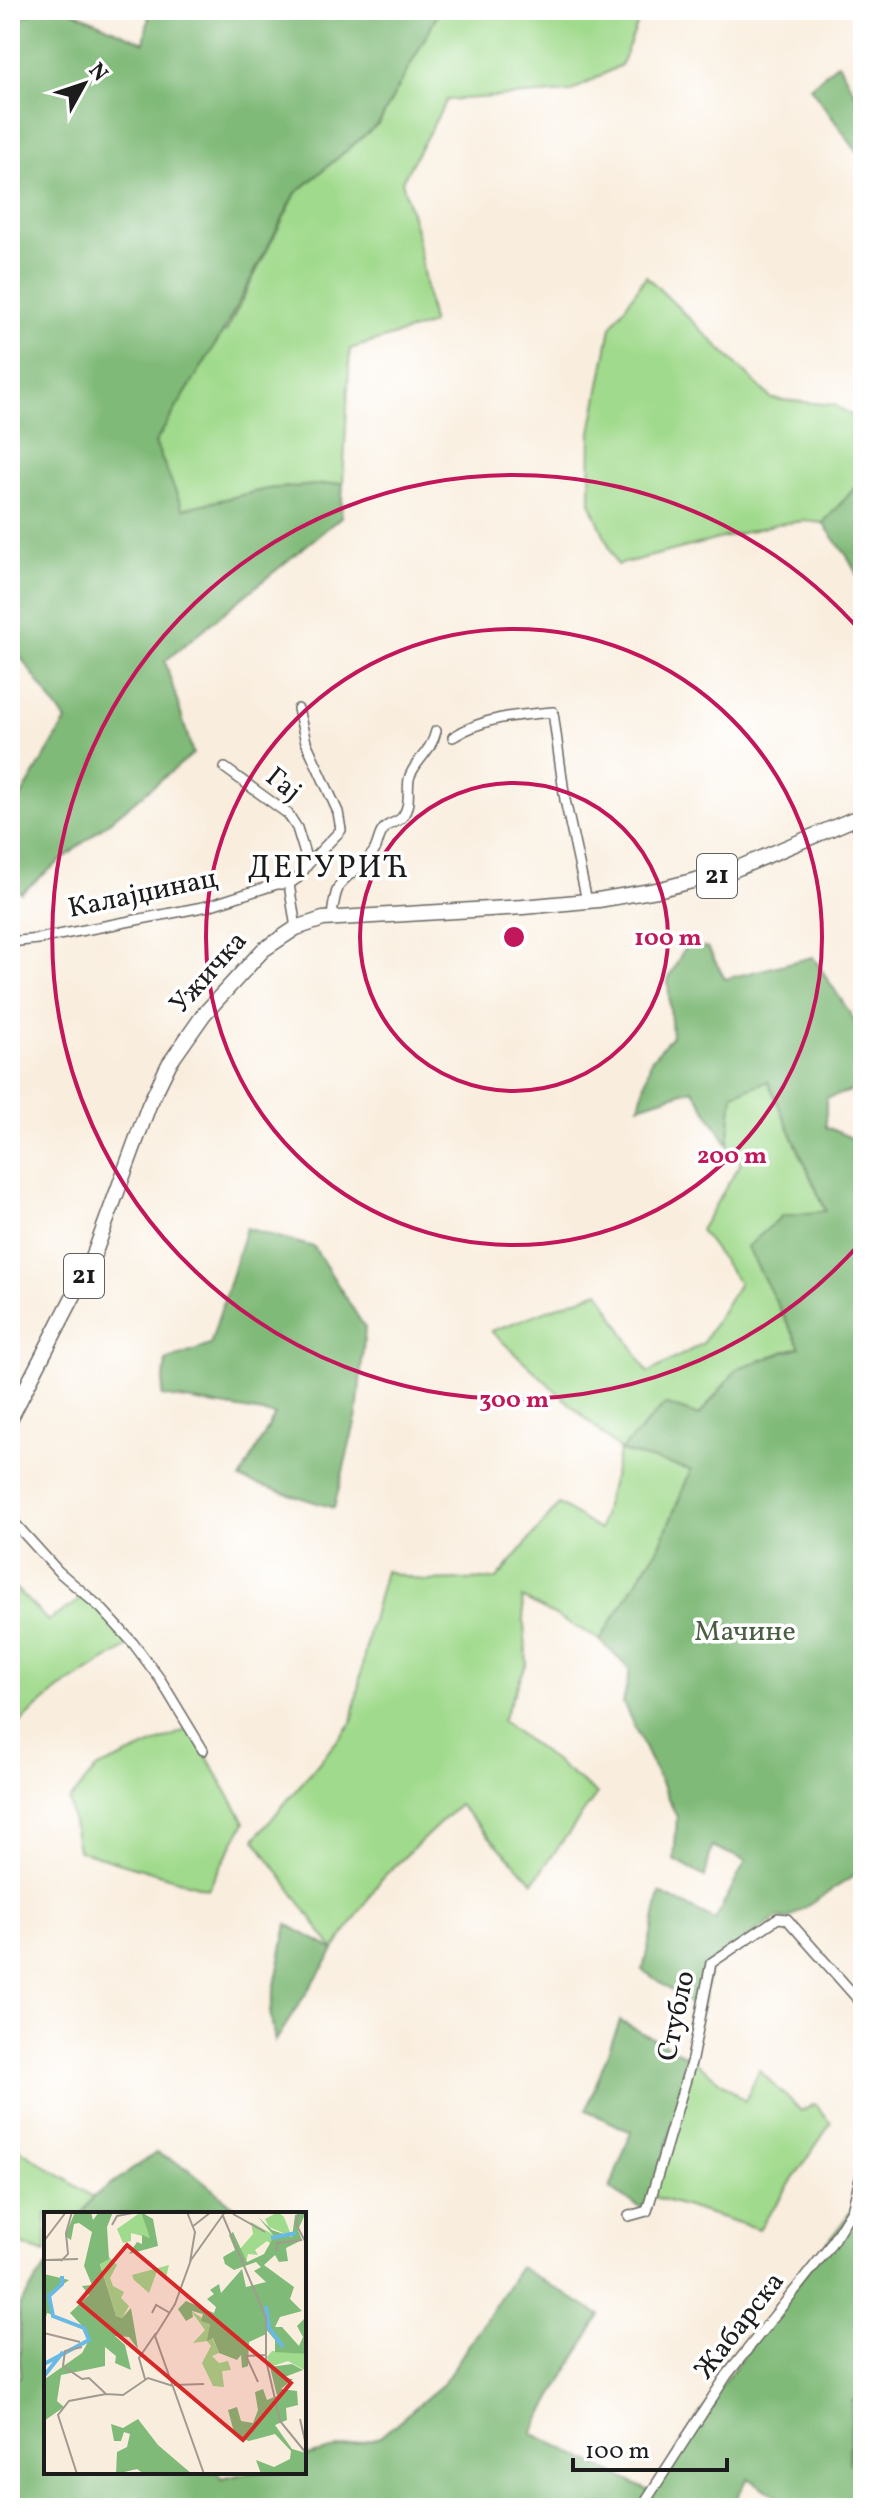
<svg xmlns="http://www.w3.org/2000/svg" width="873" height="2518" viewBox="0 0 873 2518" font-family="Vollkorn,serif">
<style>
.green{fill:#a0da8c;stroke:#5e7b54;stroke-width:2}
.forest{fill:#80ba78;stroke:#4e6b4a;stroke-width:2}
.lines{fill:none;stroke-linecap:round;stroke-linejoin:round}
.street-casing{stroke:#696660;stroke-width:12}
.primary-casing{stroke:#696660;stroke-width:17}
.street{stroke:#fff;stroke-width:9}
.primary{stroke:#fff;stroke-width:14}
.ring{fill:none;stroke:#c2185b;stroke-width:4}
.labels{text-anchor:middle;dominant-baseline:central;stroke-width:7;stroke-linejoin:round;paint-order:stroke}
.shield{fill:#fff;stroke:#606060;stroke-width:2}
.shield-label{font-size:26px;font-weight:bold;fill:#1c1c1c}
.street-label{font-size:28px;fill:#1c1c1c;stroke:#fff}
.park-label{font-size:28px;fill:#4a5e43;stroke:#fff}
.quarter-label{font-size:32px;letter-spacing:2px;fill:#1c1c1c;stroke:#fff}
.inset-river{fill:none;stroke:#68bae4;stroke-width:4}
.inset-road{fill:none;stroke:#a19a90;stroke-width:2}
.view{fill:#d62828;fill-opacity:0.15;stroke:#d62828;stroke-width:4}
.inset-edge{fill:none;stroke:#1c1c1c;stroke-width:4}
.centre{fill:#c2185b;stroke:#fff;stroke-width:4}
.ring-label{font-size:24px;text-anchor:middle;font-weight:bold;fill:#c2185b;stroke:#fff;stroke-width:7;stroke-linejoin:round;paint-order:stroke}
</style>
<rect width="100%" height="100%" fill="#fff"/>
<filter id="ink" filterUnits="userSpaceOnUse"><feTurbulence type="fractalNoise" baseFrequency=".0125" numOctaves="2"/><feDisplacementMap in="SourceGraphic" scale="16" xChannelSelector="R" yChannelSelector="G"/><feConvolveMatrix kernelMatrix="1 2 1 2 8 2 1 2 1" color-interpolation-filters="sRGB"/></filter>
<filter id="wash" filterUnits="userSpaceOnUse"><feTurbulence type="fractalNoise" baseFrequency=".006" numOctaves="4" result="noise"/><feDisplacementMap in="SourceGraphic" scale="32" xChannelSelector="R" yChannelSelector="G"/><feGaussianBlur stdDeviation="1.8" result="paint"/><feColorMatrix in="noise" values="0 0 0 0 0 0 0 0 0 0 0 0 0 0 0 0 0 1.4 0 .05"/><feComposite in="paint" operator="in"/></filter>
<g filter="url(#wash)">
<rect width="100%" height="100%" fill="#f9eede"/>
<g class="green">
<polygon points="440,10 643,10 621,65 570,92 447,100 402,181 416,230 432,324 350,349 343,483 267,489 182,509 155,443 223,332 226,332 296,193 379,123"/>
<polygon points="646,276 772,399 834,405 863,422 863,479 823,523 806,521 777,524 617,565 590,502 591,432 611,327"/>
<polygon points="768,1081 826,1212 782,1216 800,1346 738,1368 699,1416 621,1451 691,1470 661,1543 600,1640 522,1598 527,1663 502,1721 597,1794 533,1882 459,1805 382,1878 334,1950 255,1839 352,1723 367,1639 385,1571 425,1581 497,1579 559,1504 599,1530 620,1450 491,1331 599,1291 648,1373 702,1344 739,1283 700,1230 741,1163 728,1145 733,1094"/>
<polygon points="10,1583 48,1621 87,1595 133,1643 58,1690 10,1731"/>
<polygon points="190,1728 245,1822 208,1889 78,1850 69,1801 96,1769"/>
<polygon points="692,2059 745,2101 759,2070 801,2111 815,2104 831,2123 759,2229 651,2196"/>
<polygon points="15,2146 93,2197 82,2214 46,2214 46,2253 10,2241 10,2171"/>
<polygon points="852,2399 863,2404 863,2472 849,2463"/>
</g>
<g class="forest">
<polygon points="38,10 70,10 144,43 150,10 440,10 379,123 296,193 223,332 155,443 183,509 267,489 343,483 341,517 165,661 193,754 21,893 10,885 10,815 66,721 10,642 10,24"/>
<polygon points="838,63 863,107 863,160 810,87"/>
<polygon points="863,479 863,586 847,556 823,523"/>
<polygon points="686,945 708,948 725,979 813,957 863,1033 863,1088 826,1098 826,1127 863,1143 863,1870 787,1919 778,1918 711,1963 701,2012 643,1970 660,1893 715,1920 746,1861 712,1846 705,1877 674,1860 677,1817 623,1703 630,1670 600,1640 661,1543 691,1470 620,1451 665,1404 699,1416 738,1368 800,1347 747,1247 782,1216 826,1211 768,1081 733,1094 728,1145 693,1089 639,1106 651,1060 672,1036 668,980"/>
<polygon points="246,1228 314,1247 365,1328 357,1415 334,1508 240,1479 275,1415 162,1396 166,1361 210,1345"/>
<polygon points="287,1924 334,1950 275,2042 270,2011"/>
<polygon points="620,2021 692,2059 647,2211 610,2189 631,2132 586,2110"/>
<polygon points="156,2153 189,2169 243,2214 82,2214 93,2197"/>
<polygon points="852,2210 863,2214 863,2404 852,2400 849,2463 863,2472 863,2508 796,2508 748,2478 731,2508 18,2508 10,2494 10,2384 20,2376 19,2306 46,2267 46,2472 218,2472 222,2479 250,2472 304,2472 304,2457 380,2437 443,2384 520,2267 600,2315 532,2433 651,2492 697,2418"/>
</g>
</g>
<g filter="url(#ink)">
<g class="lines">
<defs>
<g id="street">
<path d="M453,737C485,717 516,715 553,712L565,800L587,901"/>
<polyline points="225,768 288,814 297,828 308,864"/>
<polyline points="289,884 299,877 308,864 341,830 338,812 306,742 298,709"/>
<path d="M332,918C336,870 348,883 373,853C379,845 378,832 387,826C393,822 399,822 403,816C411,804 407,792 409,779C413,762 431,753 436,731"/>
<polyline points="10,942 38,939 208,906 277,884 289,884 296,928"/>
<polyline points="10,1518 58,1571 101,1608 133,1643 160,1679 203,1750"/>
<polyline points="629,2216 647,2211 692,2059 711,1963 778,1918 787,1919 863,2005"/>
<polyline points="641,2508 727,2375 827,2250 852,2210 863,2167"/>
</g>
<polyline id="primary" points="10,1419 92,1260 149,1105 169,1064 204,1014 263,950 296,928 323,919 523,907 598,900 657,890 731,871 863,815"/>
</defs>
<use href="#street" class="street-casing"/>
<use href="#primary" class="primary-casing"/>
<use href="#street" class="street"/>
<use href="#primary" class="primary"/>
</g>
</g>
<g class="ring">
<circle cx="514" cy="937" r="154"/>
<circle cx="514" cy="937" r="308"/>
<path d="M863 1240A462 462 0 1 1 863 634"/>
</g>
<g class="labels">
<g class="shield">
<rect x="697" y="854" width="40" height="44" rx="6"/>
<rect x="64" y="1254" width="40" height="44" rx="6"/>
</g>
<g class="shield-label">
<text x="717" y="876">21</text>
<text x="84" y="1276">21</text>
</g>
<g class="street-label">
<text transform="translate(283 785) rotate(39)">Гај</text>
<text transform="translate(143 894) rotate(-12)">Калајџинац</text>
<text transform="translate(209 973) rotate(-48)">Ужичка</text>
<text transform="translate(677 2016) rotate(-78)">Стубло</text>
<text transform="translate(740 2326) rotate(-52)">Жабарска</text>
</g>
<g class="park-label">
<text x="745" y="1632">Мачине</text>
</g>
<g class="quarter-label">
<text x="329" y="869">ДЕГУРИЋ</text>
</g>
</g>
<g transform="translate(44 2212)">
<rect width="262" height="262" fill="#f9eede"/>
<path d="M97,0L107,19L106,26L87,21V29L79,31L73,17ZM234,0L240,5L248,25L225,15L221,7ZM207,10L230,23L227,32L223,29L211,38L214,43L204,42L202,50L196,37L209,22ZM65,45L73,53L66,66L69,74L80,80L77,86L85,94L78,106L72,104L56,51ZM125,53L122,66L113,59L105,81L90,68L88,63ZM147,99L166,111L164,128L168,125L175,141L168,144L175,151L184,149L187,158L178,159L180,175L169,174L158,151L167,134L163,129L149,131L161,118ZM228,139L262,142V159L244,149L226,155L223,145Z" fill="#a0da8c"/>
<path d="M31,0H47L49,8L55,0H69L63,15L65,47L56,52L72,104L78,106L87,96L94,137L85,125L71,124L81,133L87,158L71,151L72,144L61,135V154L17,163L13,189L20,195L0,209L1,167L38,141L45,128L43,119L26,101L45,83L38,74L48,73L40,54L48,20L35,11L30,12L27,28L21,24ZM97,0L109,7L114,34L85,42L93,30L98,32V23L106,26ZM262,0L254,18L258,28L242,36L244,49L235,50L231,43L220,53L250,75L246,87L258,99L236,105L231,115H238L255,134L259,125L253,114L262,105V142L231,140V128L221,116L222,122L205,130L204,154L198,156L197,143L193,148L175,141L169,126L163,129L166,112L157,109L159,102L148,99L149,105L142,109L134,97L142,89L170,101L172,95L163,87L170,82L166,78L175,72L177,81L198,57L202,75L222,70L210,59L217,55L212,50L190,58L181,52L179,45L191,38L185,23L189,20L203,50L220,42L230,24L214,5L228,18L248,25L251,3ZM0,62L25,68L6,82L10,103L3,101L0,113ZM248,152L259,158L238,166L249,167L237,177L253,179L254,193L242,196L243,208L231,213L248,237L262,241V262H217L212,248L230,255L246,247L247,239L231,222L205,229L191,224L184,198L193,195L197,209L209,211L214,198L211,180L219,177L223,188L233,184L226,155ZM94,207L114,233L148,262H100L93,257L72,262L73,240L83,235L86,222L80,220L77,229H70L67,212L79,216Z" fill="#80ba78"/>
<path class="inset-river" d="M227,26L252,21M222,94L225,116L239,135M0,152L45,128L40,116L9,104L5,84L18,72V64M0,164L19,140"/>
<path class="inset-road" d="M143,0L151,20L146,50M255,0L252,12L262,31M189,2L221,20M179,4L222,106V148L236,209L262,241M68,13L73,4L94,0M148,15L167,0M0,29L22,0M232,39L233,31L258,28M2,48L34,47M17,49L24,42L22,21L28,0M108,101L112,93L126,101M0,121L36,130M38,135L21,139L19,154L38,167L45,166L62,182L79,183L104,166L129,174M101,167L95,146L112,121M214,170L202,144L223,143M130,173L160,172M256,207L262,233M33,262L14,203L25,189L62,182M160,262L111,124L131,92L147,48L181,0"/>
<path class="view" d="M83,33L247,171L199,228L35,90Z"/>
<rect width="262" height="262" class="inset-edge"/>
</g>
<circle cx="514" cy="937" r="12" class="centre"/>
<g class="ring-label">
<text x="668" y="945">100 m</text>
<text x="732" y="1163">200 m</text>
<text x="514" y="1407">300 m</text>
</g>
<rect width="873" height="2518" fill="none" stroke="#fff" stroke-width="40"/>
<g transform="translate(84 84) rotate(50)" stroke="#ffffff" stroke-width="6" paint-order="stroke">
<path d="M0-6L14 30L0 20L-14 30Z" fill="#1c1c1c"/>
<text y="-12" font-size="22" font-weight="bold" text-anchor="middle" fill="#1c1c1c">N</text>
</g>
<path d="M573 2458v12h154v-12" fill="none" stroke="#1c1c1c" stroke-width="4"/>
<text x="585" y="2458" font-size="24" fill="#1c1c1c" stroke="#ffffff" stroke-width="6" paint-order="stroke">100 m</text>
</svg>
